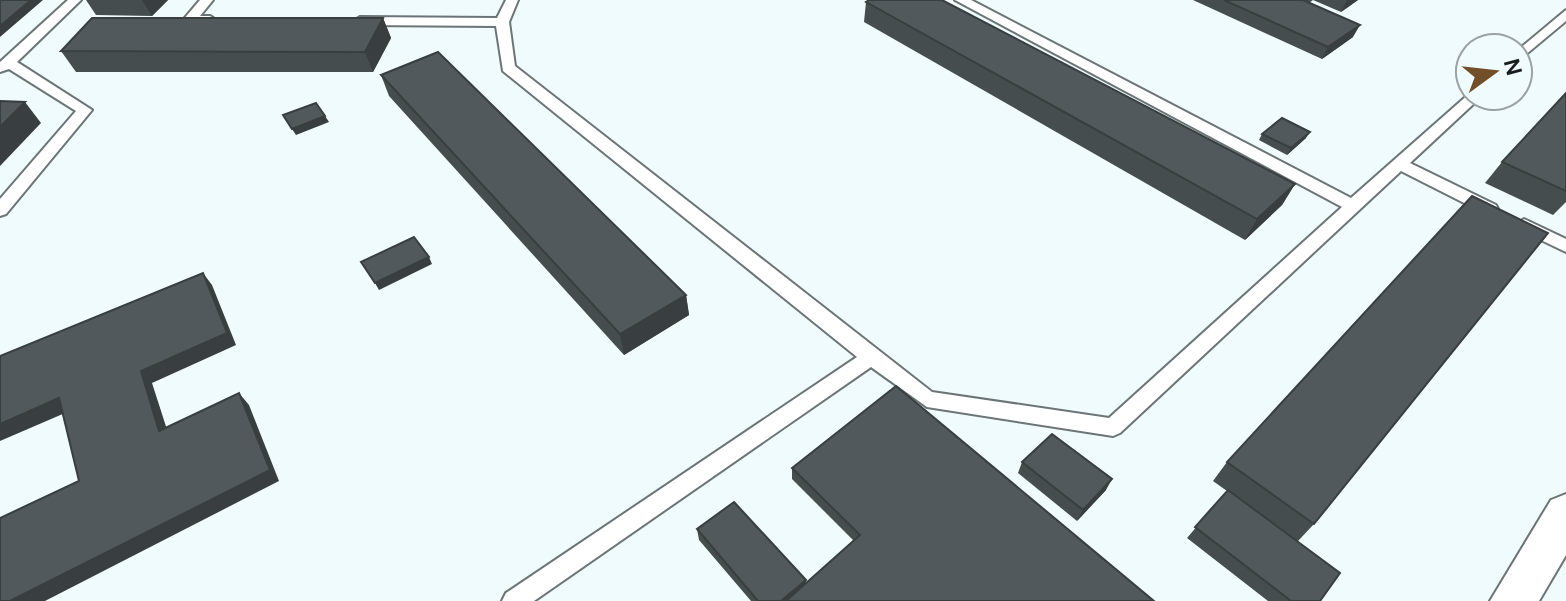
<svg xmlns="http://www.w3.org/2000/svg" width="1566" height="601" viewBox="0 0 1566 601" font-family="'DM Sans',sans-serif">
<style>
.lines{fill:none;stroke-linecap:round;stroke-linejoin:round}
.lane-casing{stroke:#6b7476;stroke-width:4}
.street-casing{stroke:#6b7476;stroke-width:4}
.lane{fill:#fff;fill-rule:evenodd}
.street{fill:#fff;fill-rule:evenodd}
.wall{fill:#464d4f}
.shaded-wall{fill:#393e40}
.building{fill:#51595c;stroke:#393e40;stroke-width:2}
</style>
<rect width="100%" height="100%" fill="#f0fbfd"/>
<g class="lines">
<defs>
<g id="lane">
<polygon points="68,0 81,0 17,62 92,110 6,214 0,216 0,199 76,111 9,69 0,72 0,62"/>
<polygon points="200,0 213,0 200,16 210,16 216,20 210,24 184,23 183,20"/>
<polygon points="506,0 518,0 509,22 515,66 932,392 1109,418 1342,207 955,0 971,0 1351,198 1470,93 1470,96 1482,96 1410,163 1496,205 1498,209 1490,215 1484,213 1401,171 1120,433 1113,436 927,407 871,367 534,601 502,601 506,593 857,357 503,71 496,26 360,25 354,21 360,17 497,18"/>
<polygon points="1566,10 1566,21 1518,61 1518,50"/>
<polygon points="1524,219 1566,239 1566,252 1518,229 1516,225"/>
</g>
<polygon id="street" points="1566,494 1566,555 1539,601 1490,601 1551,500"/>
</defs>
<use href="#lane" class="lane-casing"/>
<use href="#street" class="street-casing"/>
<use href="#lane" class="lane"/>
<use href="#street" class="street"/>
</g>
<g class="wall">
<polygon points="86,0 168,0 152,16 96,15"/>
<polygon points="1193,0 1358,0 1341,12 1313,0 1309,3 1353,37 1322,59"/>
<polygon points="866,2 1295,184 1282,205 1245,240 864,22"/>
<polygon points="383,18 391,38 373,72 76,72 61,51"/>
<polygon points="381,75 686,295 689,315 624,355 389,96"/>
<polygon points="1566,93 1566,202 1553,215 1485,183 1502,162"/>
<polygon points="1262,134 1306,138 1287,155 1259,140"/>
<polygon points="1022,462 1106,490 1077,521 1018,473"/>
<polygon points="1227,462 1314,524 1298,541 1320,601 1268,601 1187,538 1227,491 1213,481"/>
<polygon points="792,468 1154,601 751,601 699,540 697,529 806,583 854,541 792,479"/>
</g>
<g class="shaded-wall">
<polygon points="31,0 43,0 0,37 0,26"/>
<polygon points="142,0 168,0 152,16"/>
<polygon points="1347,0 1358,0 1341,12"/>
<polygon points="383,18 391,38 373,72 365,52"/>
<polygon points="1360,25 1353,37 1322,59 1328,47"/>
<polygon points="25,102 41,123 0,166 0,127"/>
<polygon points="325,116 329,122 296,135 292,129"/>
<polygon points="1310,132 1306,138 1287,155 1291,148"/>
<polygon points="1295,184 1282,205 1245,240 1257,219"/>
<polygon points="429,257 432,264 379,290 375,283"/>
<polygon points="203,273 212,285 236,345 152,383 171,442 159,431 141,371"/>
<polygon points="686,295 689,315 624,355 620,334"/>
<polygon points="239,393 249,405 279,481 45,601 10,601"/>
<polygon points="59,398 72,410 0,441 0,424"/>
<polygon points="1112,479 1106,490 1077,521 1083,510"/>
<polygon points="806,580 805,590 792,601 781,601"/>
</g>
<g class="building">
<polygon points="0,0 31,0 0,26"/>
<polygon points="869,0 942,0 1295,184 1257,219 866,2"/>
<polygon points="1224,0 1303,0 1360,25 1328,47"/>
<polygon points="92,18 383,18 365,52 61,51"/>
<polygon points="438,52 686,295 620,334 381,75"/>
<polygon points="1566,93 1566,191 1502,162"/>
<polygon points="0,101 25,102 0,127"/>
<polygon points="316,103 325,116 292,129 283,115"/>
<polygon points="1282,118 1310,132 1291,148 1262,134"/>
<polygon points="1472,196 1548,233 1314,524 1227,462"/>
<polygon points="414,237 429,257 375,283 361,262"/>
<polygon points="203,273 227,333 141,371 159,431 239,393 270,470 10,601 0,601 0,518 79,481 59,398 0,424 0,356"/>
<polygon points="896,386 1154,601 786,601 860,535 792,468"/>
<polygon points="1052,434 1112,479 1083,510 1022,462"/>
<polygon points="1228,490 1340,573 1320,601 1291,601 1195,527"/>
<polygon points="734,502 806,580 781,601 758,601 697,529"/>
</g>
<g transform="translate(1494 72) rotate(75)"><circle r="38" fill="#f0fbfd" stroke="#9aa2a4" stroke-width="2"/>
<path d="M0-6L14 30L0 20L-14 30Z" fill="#724f28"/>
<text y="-12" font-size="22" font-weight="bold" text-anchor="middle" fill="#1a1d1e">N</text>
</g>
</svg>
